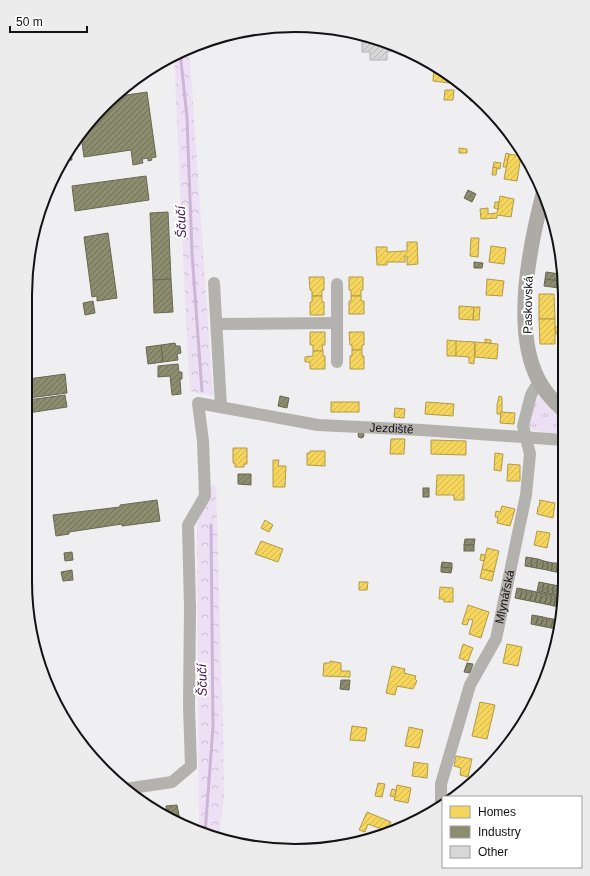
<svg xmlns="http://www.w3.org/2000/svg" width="590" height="876" viewBox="0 0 590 876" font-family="Arial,sans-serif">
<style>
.grass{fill:url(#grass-tufts)}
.forest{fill:url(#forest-crowns)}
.homes{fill:url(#homes-hatch);stroke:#b29a46}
.industry{fill:url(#industry-hatch);stroke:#686753}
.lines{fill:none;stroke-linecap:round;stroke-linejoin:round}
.stream{stroke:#cdb5d8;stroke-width:3}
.building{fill:url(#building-hatch);stroke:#b6b5b7}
.minor{stroke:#b4b2ae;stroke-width:12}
.major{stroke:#aeaaa5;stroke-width:15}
.labels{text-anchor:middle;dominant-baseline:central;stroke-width:4;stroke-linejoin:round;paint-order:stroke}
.street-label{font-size:12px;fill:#131214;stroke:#fff}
.water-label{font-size:13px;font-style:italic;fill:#3c114d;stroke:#fff}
.rim{fill:none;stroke:#131214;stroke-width:2}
</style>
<defs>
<pattern id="grass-tufts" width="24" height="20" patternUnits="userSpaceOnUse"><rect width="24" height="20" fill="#ede0f5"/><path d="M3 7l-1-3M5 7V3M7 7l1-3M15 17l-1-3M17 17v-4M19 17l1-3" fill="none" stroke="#cabfd1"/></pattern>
<pattern id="forest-crowns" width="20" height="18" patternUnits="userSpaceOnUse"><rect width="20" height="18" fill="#ede0f5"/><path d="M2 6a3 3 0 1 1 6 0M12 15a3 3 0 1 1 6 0" fill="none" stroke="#cabfd1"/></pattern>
<pattern id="homes-hatch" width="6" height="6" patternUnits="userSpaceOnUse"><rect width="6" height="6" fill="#f6d55c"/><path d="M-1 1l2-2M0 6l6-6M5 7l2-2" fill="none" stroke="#d2b64f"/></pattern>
<pattern id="industry-hatch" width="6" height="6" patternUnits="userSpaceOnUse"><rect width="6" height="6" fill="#8c8c6e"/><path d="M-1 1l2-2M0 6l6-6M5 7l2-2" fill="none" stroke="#717159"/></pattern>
<pattern id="building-hatch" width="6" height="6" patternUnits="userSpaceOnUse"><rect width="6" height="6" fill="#d8d7d8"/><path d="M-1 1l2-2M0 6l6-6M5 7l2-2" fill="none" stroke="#b8b8b8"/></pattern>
</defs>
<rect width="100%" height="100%" fill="#efeef0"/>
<polygon class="grass" points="539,397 550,409 563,419 563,433 548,433 528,429 534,402"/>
<g class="forest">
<polygon points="189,47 213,396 190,391 185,298 174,55"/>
<polygon points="212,484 216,486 223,726 224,798 219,837 197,832 199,819 197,525"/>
</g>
<g class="homes">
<polygon points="434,65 451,75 450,83 433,81"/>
<polygon points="445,90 454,90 453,100 444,100"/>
<polygon points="470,91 484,102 470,101"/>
<polygon points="459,148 467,149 467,153 459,153"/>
<polygon points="506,153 509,154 507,167 503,167"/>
<polygon points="509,154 521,156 517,181 504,179"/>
<polygon points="494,162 501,163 500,169 493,167"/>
<polygon points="493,167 497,168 496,175 492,175"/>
<polygon points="500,196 514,199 511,217 497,215 497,218 481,219 480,209 488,208 488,214 497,213"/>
<polygon points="495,202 499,202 498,209 494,208"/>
<polygon points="471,238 479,238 478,257 470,256"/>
<polygon points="407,242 417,242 418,264 407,265 407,256 405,256 405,262 387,262 387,265 377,265 376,247 387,247 387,252 407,251"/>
<polygon points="491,246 506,248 504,264 489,262"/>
<polygon points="309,277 324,277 324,290 322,290 322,296 312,296 312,291 310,290"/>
<polygon points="349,277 363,277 363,290 361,290 361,296 351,296 351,290 349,290"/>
<polygon points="487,279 504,281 502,296 486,295"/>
<polygon points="562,281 564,281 565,291 563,291"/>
<polygon points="539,294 554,294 555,319 539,319"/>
<polygon points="312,296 322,296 322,302 324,302 324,315 310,315 310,302 312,302"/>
<polygon points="351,296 361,296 361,301 364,301 364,314 349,314 349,301 351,301"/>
<polygon points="459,306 474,307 473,320 459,319"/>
<polygon points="474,307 480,307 479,320 473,320"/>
<polygon points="539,319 555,319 555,344 540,344"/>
<polygon points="562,326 562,333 556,334 555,327"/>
<polygon points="310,332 325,332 325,345 322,345 323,351 313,351 313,345 310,345"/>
<polygon points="349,332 364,332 364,345 362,345 362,350 352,350 352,345 350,345"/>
<polygon points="485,339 491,340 491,343 485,343"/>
<polygon points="447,340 457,341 456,356 447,356"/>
<polygon points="456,341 475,342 474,364 469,363 469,357 456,356"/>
<polygon points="475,342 498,344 497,359 475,357"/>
<polygon points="352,350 362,350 362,356 364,356 364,369 350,369 350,356 352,356"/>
<polygon points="313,351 323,351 323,356 325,356 325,369 310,369 310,362 305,362 305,357 313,356"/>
<polygon points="499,396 502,397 502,412 501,414 497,414 497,405"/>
<rect x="331" y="402" width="28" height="10"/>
<polygon points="426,402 454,404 453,416 425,414"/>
<polygon points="395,408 405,409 404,418 394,417"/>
<polygon points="501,412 515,413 514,424 500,423"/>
<polygon points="391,439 405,439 404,454 390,454"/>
<polygon points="431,440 466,441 466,455 431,454"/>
<polygon points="233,448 247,448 247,464 244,464 244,467 235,467 235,463 233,463"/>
<polygon points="310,451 325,451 325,466 307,465 307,453 310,453"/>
<polygon points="495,453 503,454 501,471 494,470"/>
<polygon points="273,460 279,460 278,466 286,466 285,487 273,487"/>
<polygon points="508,464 520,465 520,481 507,481"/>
<polygon points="437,475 464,475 464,500 454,500 454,495 436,495"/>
<polygon points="539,500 555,503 553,518 537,514 538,507 539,507 540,501"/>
<polygon points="502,506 515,509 510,526 497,523 498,517 495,517 496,511 500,512"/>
<polygon points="265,520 273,525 269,532 261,528"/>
<polygon points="537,531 550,533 547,548 534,545"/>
<polygon points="261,541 283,549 278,562 255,554"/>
<polygon points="487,548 499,551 494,572 482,569"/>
<polygon points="481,554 485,555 484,561 480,560"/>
<polygon points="482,569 494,572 492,581 480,578"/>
<polygon points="359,582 368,582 367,590 359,590"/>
<polygon points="440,587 453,588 453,602 444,602 444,599 439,599"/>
<polygon points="468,605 489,612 481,638 469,634 473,620 469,619 467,625 462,624"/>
<polygon points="463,644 473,648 468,661 459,658"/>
<polygon points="507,644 522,647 518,666 503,663"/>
<polygon points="330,661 341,663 341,671 350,671 350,677 323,676 324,663 330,663"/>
<polygon points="392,666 405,669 404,673 416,676 415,679 417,681 413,689 397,686 395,695 386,693"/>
<polygon points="480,702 495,705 487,739 472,736"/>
<polygon points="352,726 367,728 365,741 350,740"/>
<polygon points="409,727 423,730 419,748 405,746"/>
<polygon points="456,756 472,759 468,777 460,775 461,768 454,766"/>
<polygon points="414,762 428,764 427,778 412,776"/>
<polygon points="378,783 385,784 382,797 375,796"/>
<polygon points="397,785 411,788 408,803 394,800"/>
<polygon points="392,789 396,790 395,797 390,796"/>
<polygon points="367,812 391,822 387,831 368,824 365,832 359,830"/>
</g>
<g class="industry">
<polygon points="147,92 156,157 151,158 152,160 148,161 148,158 142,159 143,163 133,165 131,150 84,157 81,136 104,104 113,97"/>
<polygon points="71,151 72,160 63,161"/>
<polygon points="146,176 149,200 75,211 72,186"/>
<polygon points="468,190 476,194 472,202 464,198"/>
<polygon points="168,212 171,279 153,280 150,213"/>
<polygon points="108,233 117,298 97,301 97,296 92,297 84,237"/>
<polygon points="474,262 483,263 482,268 474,268"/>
<polygon points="546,272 560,274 559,281 545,279"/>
<polygon points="171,279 173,312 154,313 153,280"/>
<polygon points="545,279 559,281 559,288 544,286"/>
<polygon points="93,301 95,313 85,315 83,303"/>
<polygon points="175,343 176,346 180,346 181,353 177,354 178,360 163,362 161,345"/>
<polygon points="161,345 163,362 148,364 146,347"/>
<polygon points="178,364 179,372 182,372 182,379 180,379 181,394 172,395 170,376 158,377 158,366"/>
<polygon points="65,374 67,393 28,398 28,379"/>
<polygon points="65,395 67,407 28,413 28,400"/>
<polygon points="280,396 289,398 287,408 278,406"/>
<circle cx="361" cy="435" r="3"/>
<polygon points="238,474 251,474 251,485 238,484"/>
<rect x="423" y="488" width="6" height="9"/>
<polygon points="157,500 160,521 122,526 122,524 69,532 69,534 56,536 53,515 120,507 120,505"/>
<polygon points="26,513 28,513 32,542 26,543"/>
<polygon points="465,539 475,539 474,545 464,545"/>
<rect x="464" y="545" width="10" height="6"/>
<polygon points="72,552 73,560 65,561 64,553"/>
<polygon points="526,557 532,558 531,567 525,566"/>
<polygon points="532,558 538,559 536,568 531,567"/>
<polygon points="538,559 544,561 542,569 536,568"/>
<polygon points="544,561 548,562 547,570 542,569"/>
<polygon points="442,562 452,563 452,568 441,567"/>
<polygon points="548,562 553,563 551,571 547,570"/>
<polygon points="553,563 558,563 556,572 551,571"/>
<polygon points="558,563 561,564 561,573 556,572"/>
<polygon points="441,567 452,568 451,573 441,572"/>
<polygon points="72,570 73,580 63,581 61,572"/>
<polygon points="539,582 544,583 542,592 537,591"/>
<polygon points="544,583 549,584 547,593 542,592"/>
<polygon points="549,584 554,585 552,594 547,593"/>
<polygon points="554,585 559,586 557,595 552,594"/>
<polygon points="559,586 561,587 560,596 557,595"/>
<polygon points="517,588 522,589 520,599 515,598"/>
<polygon points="522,589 527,590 525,600 520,599"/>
<polygon points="527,590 532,591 530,601 525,600"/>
<polygon points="532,591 537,592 535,602 530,601"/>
<polygon points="537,592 542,593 540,603 535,602"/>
<polygon points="542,593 547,594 545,604 540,603"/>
<polygon points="547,594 552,595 550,605 545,604"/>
<polygon points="552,595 556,596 554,606 550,605"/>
<polygon points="556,596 560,597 559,607 554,606"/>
<polygon points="532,615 538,616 536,625 531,624"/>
<polygon points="538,616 543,617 541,626 536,625"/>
<polygon points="543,617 547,618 546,627 541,626"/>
<polygon points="547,618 553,619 551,628 546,627"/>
<polygon points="553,619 558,620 556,629 551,628"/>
<polygon points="558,620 560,620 560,630 556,629"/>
<polygon points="467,663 473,664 470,673 464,672"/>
<polygon points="341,680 350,680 349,690 340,689"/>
<polygon points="177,805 180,820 175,821 167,816 166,806"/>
</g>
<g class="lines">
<g class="stream">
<polyline points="180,52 187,117 192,253 202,391"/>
<polyline points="205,834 213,727 211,525"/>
</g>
</g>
<polygon class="building" points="368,36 393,44 393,51 387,52 387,60 370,60 370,52 362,52 362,39 368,39"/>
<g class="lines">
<g class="minor">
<polyline points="214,283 221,407"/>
<polyline points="337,284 337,362"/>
<polyline points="217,324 337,323"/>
<path id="s1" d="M125,789L172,782L191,766L189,706L190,607L188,525L205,496L203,441L198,403L318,425L422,430L563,440"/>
<path id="s2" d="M441,806V784L470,685L496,639L526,495L530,454L523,426L531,395L535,388L540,383"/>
</g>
<path class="major" d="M544,190C530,244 512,328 538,379C544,391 553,401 563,410"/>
</g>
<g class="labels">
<g class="street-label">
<text transform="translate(528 305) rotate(-89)">Paskovská</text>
<text stroke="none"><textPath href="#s1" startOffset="636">Jezdiště</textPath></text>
<text stroke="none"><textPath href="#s2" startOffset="221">Mlynářská</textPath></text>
</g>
<g class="water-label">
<text transform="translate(181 222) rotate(-92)">Ščučí</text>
<text transform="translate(202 680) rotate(-91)">Ščučí</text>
</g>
</g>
<path d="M0 0H590V876H0ZM295 32H295A263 263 0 0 1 558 295V581A263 263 0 0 1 295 844H295A263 263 0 0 1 32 581V295A263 263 0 0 1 295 32Z" fill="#ececec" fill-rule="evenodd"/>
<path class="rim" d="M295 32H295A263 263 0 0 1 558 295V581A263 263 0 0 1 295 844H295A263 263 0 0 1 32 581V295A263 263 0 0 1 295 32Z"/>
<rect x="442" y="796" width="140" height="72" fill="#ffffff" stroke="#a1a0a1"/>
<rect x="450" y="806" width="20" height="12" fill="#f6d55c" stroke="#a1a0a1"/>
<text x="478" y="816" font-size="12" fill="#131214">Homes</text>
<rect x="450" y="826" width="20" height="12" fill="#8c8c6e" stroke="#a1a0a1"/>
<text x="478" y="836" font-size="12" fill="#131214">Industry</text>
<rect x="450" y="846" width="20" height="12" fill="#d8d7d8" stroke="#a1a0a1"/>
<text x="478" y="856" font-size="12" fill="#131214">Other</text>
<path d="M10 26v6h77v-6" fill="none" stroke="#131214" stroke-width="2"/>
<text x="16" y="26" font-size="12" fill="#131214" stroke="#ffffff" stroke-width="3" paint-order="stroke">50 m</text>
</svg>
